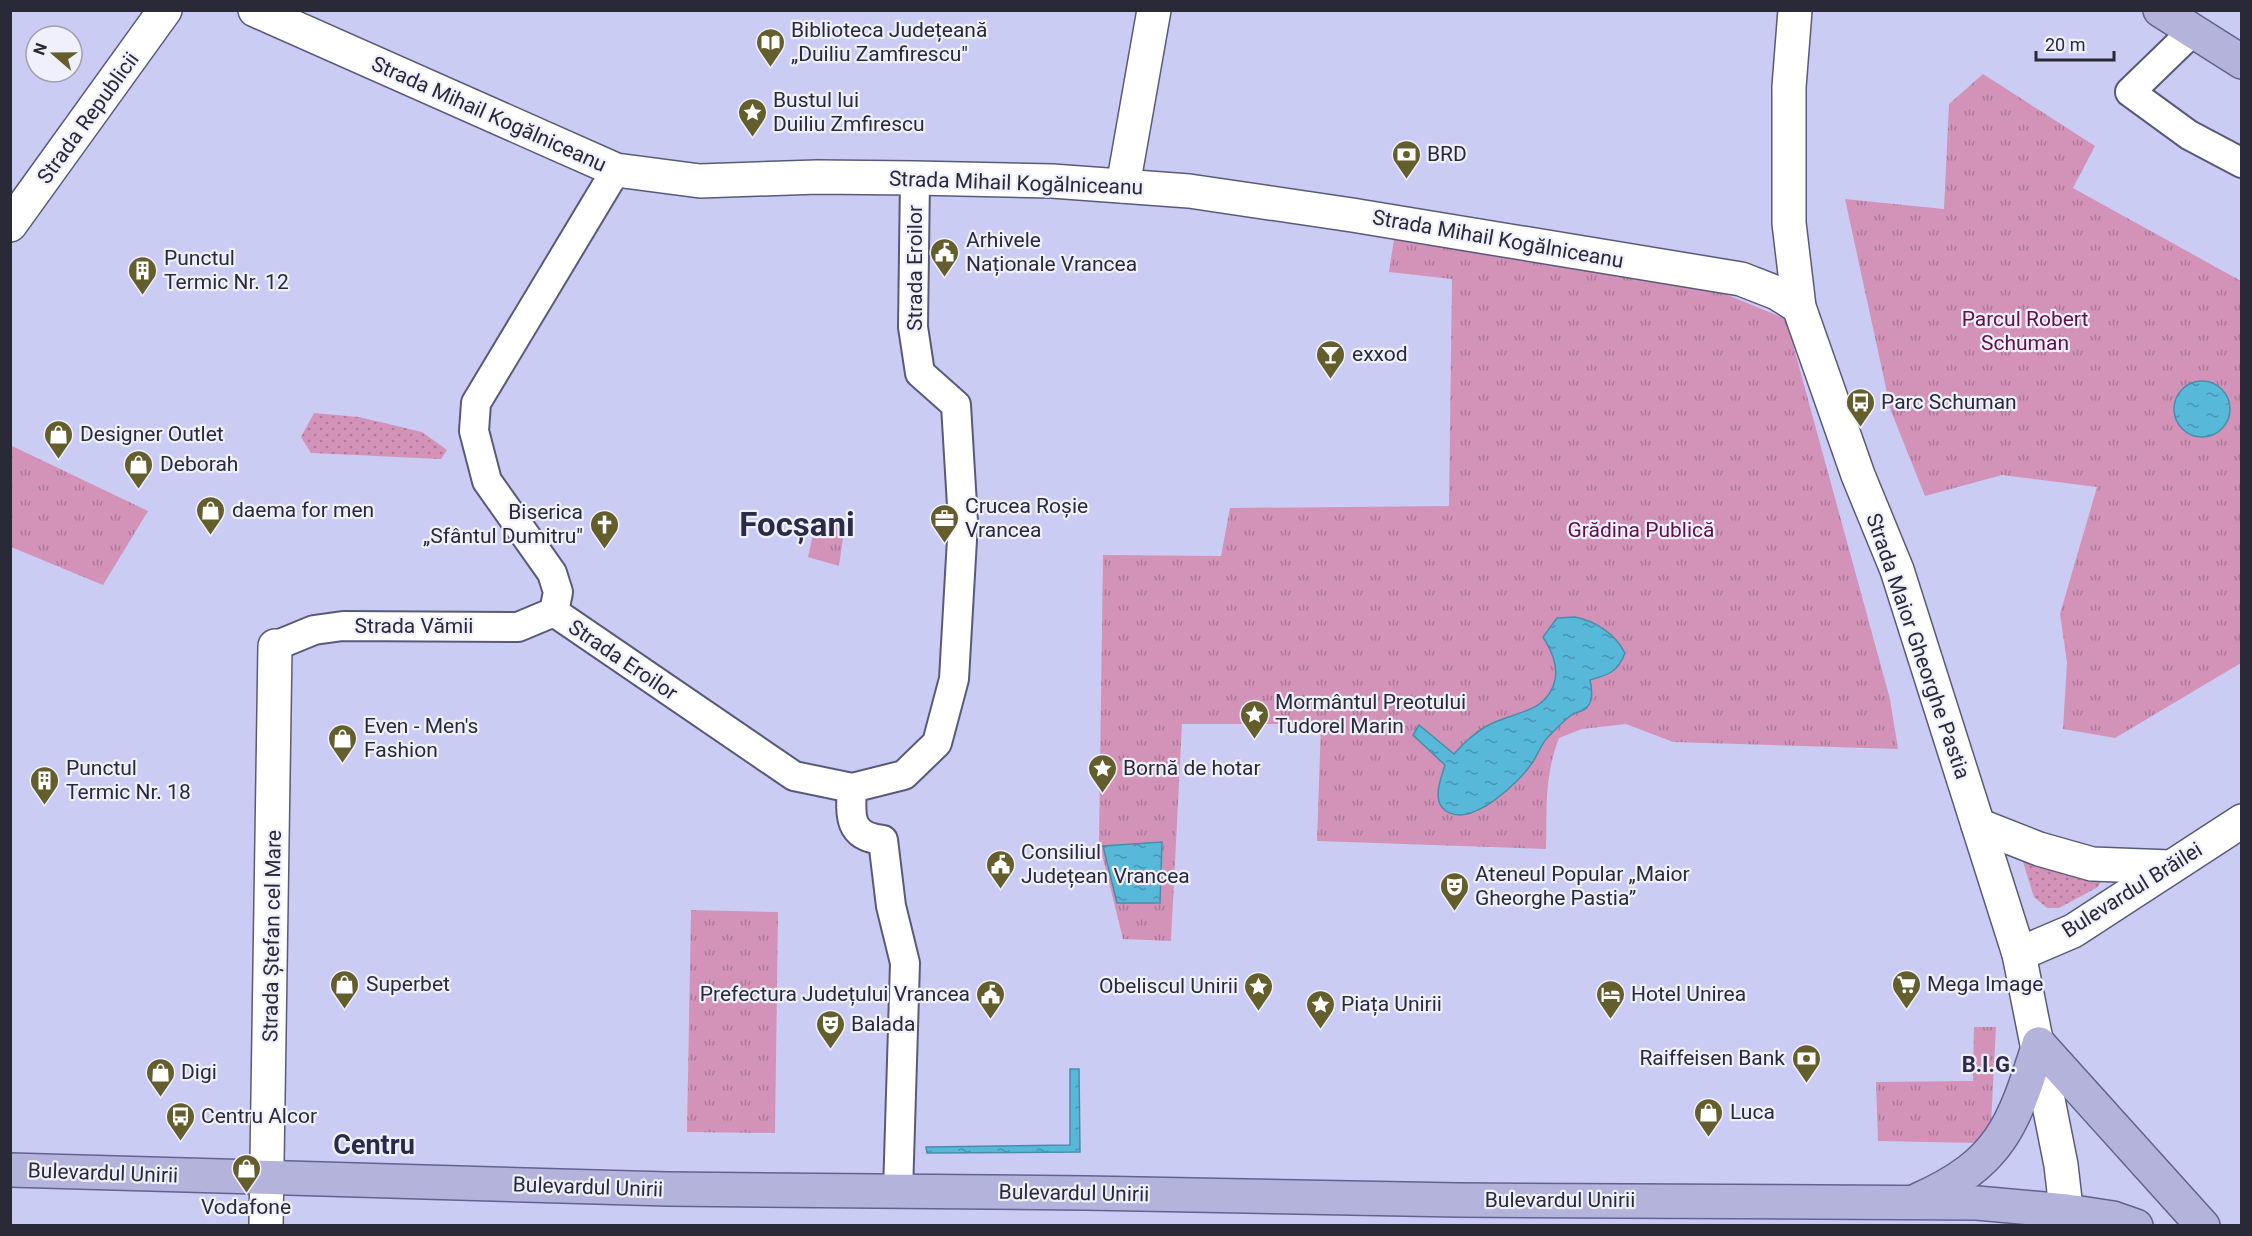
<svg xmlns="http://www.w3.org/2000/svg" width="2252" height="1236" viewBox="0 0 2252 1236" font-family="Roboto,sans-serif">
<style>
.grass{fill:url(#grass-dots)}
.park{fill:url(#park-tufts)}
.water{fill:url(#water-ripples);stroke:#498da9;stroke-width:1.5}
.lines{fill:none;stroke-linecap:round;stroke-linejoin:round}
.minor-casing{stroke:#595a7b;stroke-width:32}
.tertiary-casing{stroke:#595a7b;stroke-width:36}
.secondary-casing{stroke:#595a7b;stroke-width:36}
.primary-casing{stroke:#626292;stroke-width:36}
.minor{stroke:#fff;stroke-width:28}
.tertiary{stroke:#fff;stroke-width:33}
.secondary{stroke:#fff;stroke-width:33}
.primary{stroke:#b3b3db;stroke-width:33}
.labels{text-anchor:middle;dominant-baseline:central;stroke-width:4.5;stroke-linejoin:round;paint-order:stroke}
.poi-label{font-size:21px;fill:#292938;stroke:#eff0fc;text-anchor:start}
.street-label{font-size:21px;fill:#292938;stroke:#eff0fc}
.park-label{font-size:21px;fill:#630e4a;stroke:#eff0fc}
.neighbourhood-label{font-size:22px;font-weight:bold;fill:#2b2b49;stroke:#eff0fc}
.district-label{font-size:27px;font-weight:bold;fill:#2b2b49;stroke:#eff0fc}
.town-label{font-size:33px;font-weight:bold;fill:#2b2b49;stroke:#eff0fc}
</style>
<defs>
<pattern id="grass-dots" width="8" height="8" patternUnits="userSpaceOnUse" patternTransform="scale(1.5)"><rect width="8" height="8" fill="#d393b9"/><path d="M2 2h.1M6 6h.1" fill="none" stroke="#ab7897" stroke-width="1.8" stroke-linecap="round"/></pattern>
<pattern id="park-tufts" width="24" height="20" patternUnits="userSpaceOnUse" patternTransform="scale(1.5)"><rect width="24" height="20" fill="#d393b9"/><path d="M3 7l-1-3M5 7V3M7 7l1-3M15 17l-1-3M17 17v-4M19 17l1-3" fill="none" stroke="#ab7897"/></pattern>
<pattern id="water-ripples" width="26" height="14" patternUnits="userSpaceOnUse" patternTransform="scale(1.5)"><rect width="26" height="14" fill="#57b8d9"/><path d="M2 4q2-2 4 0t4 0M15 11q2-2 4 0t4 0" fill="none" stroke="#4896b1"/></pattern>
</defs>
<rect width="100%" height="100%" fill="#cbccf3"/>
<g class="grass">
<polygon points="314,413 359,417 422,432 447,450 441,459 311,453 301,437"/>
<polygon points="2022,859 2099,877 2101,881 2098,887 2059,908 2047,908 2034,897"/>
</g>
<g class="park">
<polygon points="1983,74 2095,146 2073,188 2241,281 2241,663 2115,738 2063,729 2067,662 2060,614 2097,487 2002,475 1925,496 1891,411 1845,199 1944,209 1949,104"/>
<path d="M1394,239L1551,260L1708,287L1786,319L1890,699L1898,749L1673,742L1626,724L1582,729L1559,738C1544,778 1547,807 1546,849L1317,841L1321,724H1182L1171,941L1123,939L1099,842L1103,555L1221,556L1230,508L1449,506L1452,279L1389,272Z"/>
<polygon points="10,445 148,511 103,585 11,547"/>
<polygon points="816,521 845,523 839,566 808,557"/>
<polygon points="691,910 778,912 775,1133 687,1132"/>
<polygon points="1974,1027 1996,1027 1991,1124 1978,1143 1878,1141 1876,1082 1973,1081"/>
</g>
<g class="water">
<circle cx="2202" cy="409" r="28"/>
<path d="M1575,617C1596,621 1615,634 1625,653C1618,672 1608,675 1590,680C1592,688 1593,700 1588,706C1584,712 1578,711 1573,714C1564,720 1556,729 1549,736C1541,743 1538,755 1532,763C1519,783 1471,828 1446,811C1431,801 1441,779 1445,765L1413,735L1419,725L1454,754C1463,744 1473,734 1485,727C1511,711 1547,715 1555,680C1558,664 1551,650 1543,637L1557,618Z"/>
<polygon points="1162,842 1160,903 1117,903 1103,846"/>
<polygon points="1070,1069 1079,1069 1080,1152 927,1153 926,1147 1070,1145"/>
</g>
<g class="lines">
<defs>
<g id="minor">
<polyline points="2193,31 2130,92 2189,135 2242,163"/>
<polyline points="554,612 794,776 852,788 904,775 937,743 954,679 963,522 956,405 920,373 913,327 915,178"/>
<polyline points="554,612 558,592 552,573 487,481 474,431 476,403 616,170"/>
<polyline points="275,646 314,630 343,626 518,627 554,612"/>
<path d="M852,788C850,817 849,837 883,840L891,906L905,963L898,1192"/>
</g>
<g id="tertiary">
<polyline points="255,10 616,170 700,181 817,177 915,178 1052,181 1189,191 1352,215 1741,279 1777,293 1799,307"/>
<polyline points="1123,186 1154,10"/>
<polyline points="266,1226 275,646"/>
</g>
<g id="secondary">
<polyline points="1795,10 1789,87 1789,223 1799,307 1858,475 1897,570 2019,954 2061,1165 2068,1226"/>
<polyline points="10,225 165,10"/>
<polyline points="1978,825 2039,849 2092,864 2171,867"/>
<polyline points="2019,954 2073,931 2242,821"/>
</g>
<g id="primary">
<polyline points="2160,10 2242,62"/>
<polyline points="2039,1044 2203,1226"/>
<polyline points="10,1170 667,1189 1086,1193 1458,1200 1977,1203 2067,1211 2113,1218 2136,1226"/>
<path d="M1918,1200C2001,1163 2013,1126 2039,1044"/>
</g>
</defs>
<use href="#minor" class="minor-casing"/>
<use href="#tertiary" class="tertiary-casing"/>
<use href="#secondary" class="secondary-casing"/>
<use href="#primary" class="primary-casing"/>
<use href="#minor" class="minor"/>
<use href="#tertiary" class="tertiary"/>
<use href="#secondary" class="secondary"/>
<use href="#primary" class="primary"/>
</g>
<defs>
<symbol id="library-pin" viewBox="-11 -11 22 30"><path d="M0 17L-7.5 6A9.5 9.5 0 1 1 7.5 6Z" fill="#635e2b" stroke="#eff0fc"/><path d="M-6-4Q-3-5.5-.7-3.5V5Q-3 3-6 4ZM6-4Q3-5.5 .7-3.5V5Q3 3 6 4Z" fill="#fff"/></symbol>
<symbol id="sight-pin" viewBox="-11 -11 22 30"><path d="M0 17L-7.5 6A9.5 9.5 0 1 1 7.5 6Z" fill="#635e2b" stroke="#eff0fc"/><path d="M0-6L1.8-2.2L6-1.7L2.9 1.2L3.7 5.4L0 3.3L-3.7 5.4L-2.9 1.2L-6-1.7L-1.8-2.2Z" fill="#fff"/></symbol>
<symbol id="bank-pin" viewBox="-11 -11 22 30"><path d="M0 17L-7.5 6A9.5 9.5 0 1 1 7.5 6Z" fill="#635e2b" stroke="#eff0fc"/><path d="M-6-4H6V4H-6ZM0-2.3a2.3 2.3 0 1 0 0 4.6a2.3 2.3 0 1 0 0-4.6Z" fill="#fff"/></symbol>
<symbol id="civic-pin" viewBox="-11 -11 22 30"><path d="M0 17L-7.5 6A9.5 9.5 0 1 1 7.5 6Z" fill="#635e2b" stroke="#eff0fc"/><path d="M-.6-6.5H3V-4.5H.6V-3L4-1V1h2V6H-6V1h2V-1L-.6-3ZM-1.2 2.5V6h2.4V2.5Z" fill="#fff"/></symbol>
<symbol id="building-pin" viewBox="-11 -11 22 30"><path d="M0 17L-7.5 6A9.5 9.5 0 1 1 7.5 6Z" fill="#635e2b" stroke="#eff0fc"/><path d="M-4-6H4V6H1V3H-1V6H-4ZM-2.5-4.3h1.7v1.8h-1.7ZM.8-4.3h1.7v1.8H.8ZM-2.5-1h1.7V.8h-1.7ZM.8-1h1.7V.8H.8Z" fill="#fff"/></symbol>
<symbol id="bar-pin" viewBox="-11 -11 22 30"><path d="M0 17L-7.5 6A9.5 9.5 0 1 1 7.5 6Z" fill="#635e2b" stroke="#eff0fc"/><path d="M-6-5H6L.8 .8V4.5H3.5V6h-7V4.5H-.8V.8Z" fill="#fff"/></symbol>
<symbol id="bus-pin" viewBox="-11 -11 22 30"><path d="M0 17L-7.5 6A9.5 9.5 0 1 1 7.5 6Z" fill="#635e2b" stroke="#eff0fc"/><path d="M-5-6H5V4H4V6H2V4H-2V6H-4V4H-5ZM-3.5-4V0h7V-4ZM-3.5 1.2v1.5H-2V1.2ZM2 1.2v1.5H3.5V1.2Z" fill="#fff"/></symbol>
<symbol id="shop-pin" viewBox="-11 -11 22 30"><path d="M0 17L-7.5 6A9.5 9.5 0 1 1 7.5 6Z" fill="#635e2b" stroke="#eff0fc"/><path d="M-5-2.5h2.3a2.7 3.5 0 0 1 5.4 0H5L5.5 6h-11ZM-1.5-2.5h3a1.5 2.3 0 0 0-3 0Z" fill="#fff"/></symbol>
<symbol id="office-pin" viewBox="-11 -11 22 30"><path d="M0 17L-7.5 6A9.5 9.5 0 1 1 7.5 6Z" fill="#635e2b" stroke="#eff0fc"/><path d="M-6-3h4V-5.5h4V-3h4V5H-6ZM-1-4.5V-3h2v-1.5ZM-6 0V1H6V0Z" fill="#fff"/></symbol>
<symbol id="church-pin" viewBox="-11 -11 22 30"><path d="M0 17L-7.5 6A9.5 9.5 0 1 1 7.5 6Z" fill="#635e2b" stroke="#eff0fc"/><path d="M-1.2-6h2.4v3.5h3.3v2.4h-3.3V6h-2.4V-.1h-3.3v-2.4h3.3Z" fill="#fff"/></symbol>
<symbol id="theatre-pin" viewBox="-11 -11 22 30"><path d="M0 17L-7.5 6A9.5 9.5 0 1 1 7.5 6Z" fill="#635e2b" stroke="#eff0fc"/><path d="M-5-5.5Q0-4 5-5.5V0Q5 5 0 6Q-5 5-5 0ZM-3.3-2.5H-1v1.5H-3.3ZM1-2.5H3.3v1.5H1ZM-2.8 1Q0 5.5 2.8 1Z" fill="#fff"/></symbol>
<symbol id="supermarket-pin" viewBox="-11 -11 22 30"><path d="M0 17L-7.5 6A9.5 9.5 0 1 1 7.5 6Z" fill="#635e2b" stroke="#eff0fc"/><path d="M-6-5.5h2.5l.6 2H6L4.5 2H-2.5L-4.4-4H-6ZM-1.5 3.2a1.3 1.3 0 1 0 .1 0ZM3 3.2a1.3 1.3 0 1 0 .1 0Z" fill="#fff"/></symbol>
<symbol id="hotel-pin" viewBox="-11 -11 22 30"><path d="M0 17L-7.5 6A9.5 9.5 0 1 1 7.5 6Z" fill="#635e2b" stroke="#eff0fc"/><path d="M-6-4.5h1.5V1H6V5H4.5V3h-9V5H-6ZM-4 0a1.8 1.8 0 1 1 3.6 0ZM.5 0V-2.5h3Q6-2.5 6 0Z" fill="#fff"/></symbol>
</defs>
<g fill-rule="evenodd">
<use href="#library-pin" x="754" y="26" width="33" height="45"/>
<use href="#sight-pin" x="736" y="96" width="33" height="45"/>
<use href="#bank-pin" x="1390" y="138" width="33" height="45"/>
<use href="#civic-pin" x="928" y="236" width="33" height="45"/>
<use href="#building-pin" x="126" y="254" width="33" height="45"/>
<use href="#bar-pin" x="1314" y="338" width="33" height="45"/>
<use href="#bus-pin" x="1844" y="386" width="33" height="45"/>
<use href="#shop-pin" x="42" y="418" width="33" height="45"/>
<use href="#shop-pin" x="122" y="448" width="33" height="45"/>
<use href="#shop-pin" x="194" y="494" width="33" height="45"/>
<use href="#office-pin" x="928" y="502" width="33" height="45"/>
<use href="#church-pin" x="588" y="508" width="33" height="45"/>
<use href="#sight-pin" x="1238" y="698" width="33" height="45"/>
<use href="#shop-pin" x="326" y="722" width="33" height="45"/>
<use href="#sight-pin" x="1086" y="752" width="33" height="45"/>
<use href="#building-pin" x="28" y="764" width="33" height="45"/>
<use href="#civic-pin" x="984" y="848" width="33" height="45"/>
<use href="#theatre-pin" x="1438" y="870" width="33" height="45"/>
<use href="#shop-pin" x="328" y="968" width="33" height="45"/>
<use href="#supermarket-pin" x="1890" y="968" width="33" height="45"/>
<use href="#sight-pin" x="1242" y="970" width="33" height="45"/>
<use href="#civic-pin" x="974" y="978" width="33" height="45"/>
<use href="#hotel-pin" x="1594" y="978" width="33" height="45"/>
<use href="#sight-pin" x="1304" y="988" width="33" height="45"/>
<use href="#theatre-pin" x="814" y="1008" width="33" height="45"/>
<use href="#bank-pin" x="1790" y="1042" width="33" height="45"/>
<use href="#shop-pin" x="144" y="1056" width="33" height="45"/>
<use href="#shop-pin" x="1692" y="1096" width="33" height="45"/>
<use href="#bus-pin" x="164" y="1100" width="33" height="45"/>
<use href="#shop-pin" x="230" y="1152" width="33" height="45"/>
</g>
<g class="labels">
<g class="poi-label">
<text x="791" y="30">Biblioteca Județeană<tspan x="791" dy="24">„Duiliu Zamfirescu"</tspan></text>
<text x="773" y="100">Bustul lui<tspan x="773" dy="24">Duiliu Zmfirescu</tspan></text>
<text x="1427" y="154">BRD</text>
<text x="966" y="240">Arhivele<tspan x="966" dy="24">Naționale Vrancea</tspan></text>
<text x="164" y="258">Punctul<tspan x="164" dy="24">Termic Nr. 12</tspan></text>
<text x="1352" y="354">exxod</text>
<text x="1881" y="402">Parc Schuman</text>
<text x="80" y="434">Designer Outlet</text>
<text x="160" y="464">Deborah</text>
<text x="965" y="506">Crucea Roșie<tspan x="965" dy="24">Vrancea</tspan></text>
<text x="232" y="510">daema for men</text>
<text x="583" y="512" text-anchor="end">Biserica<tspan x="583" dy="24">„Sfântul Dumitru"</tspan></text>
<text x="1275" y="702">Mormântul Preotului<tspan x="1275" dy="24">Tudorel Marin</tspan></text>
<text x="364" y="726">Even - Men's<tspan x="364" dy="24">Fashion</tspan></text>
<text x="66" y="768">Punctul<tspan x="66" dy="24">Termic Nr. 18</tspan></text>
<text x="1123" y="768">Bornă de hotar</text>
<text x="1021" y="852">Consiliul<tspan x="1021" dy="24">Județean Vrancea</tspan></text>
<text x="1475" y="874">Ateneul Popular „Maior<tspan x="1475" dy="24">Gheorghe Pastia”</tspan></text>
<text x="366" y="984">Superbet</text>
<text x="1927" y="984">Mega Image</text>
<text x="1238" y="986" text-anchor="end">Obeliscul Unirii</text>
<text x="970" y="994" text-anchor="end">Prefectura Județului Vrancea</text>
<text x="1631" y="994">Hotel Unirea</text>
<text x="1341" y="1004">Piața Unirii</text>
<text x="851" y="1024">Balada</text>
<text x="1785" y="1058" text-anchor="end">Raiffeisen Bank</text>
<text x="181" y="1072">Digi</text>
<text x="1730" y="1112">Luca</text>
<text x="201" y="1116">Centru Alcor</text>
<text x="246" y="1207" text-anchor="middle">Vodafone</text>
</g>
<g class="street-label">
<text transform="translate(489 114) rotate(24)">Strada Mihail Kogălniceanu</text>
<text transform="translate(88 118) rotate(-54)">Strada Republicii</text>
<text transform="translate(1016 183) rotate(2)">Strada Mihail Kogălniceanu</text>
<text transform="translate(1498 239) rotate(10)">Strada Mihail Kogălniceanu</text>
<text transform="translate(915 268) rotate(-90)">Strada Eroilor</text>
<text x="414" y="626">Strada Vămii</text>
<text transform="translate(1918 646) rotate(71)">Strada Maior Gheorghe Pastia</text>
<text transform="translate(623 660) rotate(34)">Strada Eroilor</text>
<text transform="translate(2132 890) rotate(-32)">Bulevardul Brăilei</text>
<text transform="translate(272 936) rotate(-89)">Strada Ștefan cel Mare</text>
<text transform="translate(103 1173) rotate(2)">Bulevardul Unirii</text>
<text transform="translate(588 1187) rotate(2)">Bulevardul Unirii</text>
<text transform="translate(1074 1193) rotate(1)">Bulevardul Unirii</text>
<text x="1560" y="1200">Bulevardul Unirii</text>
</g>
<g class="park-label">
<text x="2025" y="319">Parcul Robert<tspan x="2025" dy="24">Schuman</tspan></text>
<text x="1641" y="530">Grădina Publică</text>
</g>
<g class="neighbourhood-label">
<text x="1989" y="1064">B.I.G.</text>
</g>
<g class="district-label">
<text x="374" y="1145">Centru</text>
</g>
<g class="town-label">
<text x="797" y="524">Focșani</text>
</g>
</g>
<rect width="2252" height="1236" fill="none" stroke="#292938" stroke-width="24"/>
<g transform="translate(54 54) rotate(290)"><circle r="28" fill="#eff0fc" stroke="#a0a0ae" stroke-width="1.5"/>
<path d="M0-4.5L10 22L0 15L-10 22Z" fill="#635e2b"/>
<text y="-9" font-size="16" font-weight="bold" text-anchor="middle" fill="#292938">N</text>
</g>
<path d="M2036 51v9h78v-9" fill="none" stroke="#292938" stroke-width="3"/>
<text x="2045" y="51" font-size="18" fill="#292938" stroke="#eff0fc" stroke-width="4.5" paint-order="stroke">20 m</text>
</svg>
